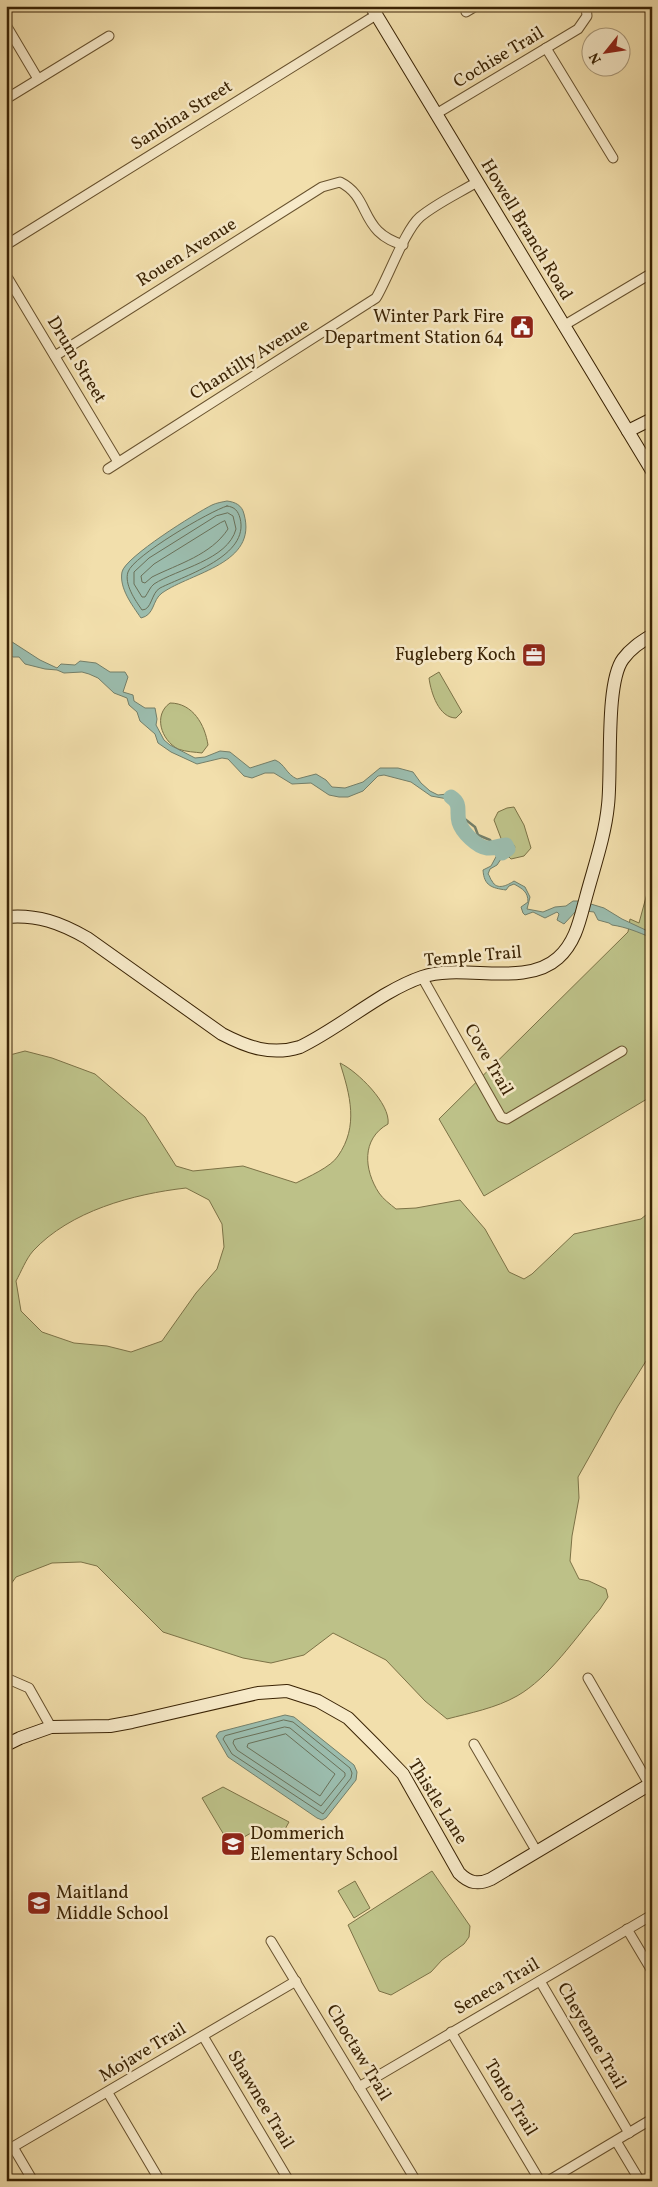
<svg xmlns="http://www.w3.org/2000/svg" width="658" height="2187" viewBox="0 0 658 2187" font-family="Vollkorn,serif">
<style>
.green{fill:#bdc188;stroke:#7c7246;fill-rule:evenodd}
.water{fill:#9bbcad;stroke:#747f69}
.lines{fill:none;stroke-linecap:round;stroke-linejoin:round}
.shore{stroke:#6a7058;stroke-width:1}
.stream{stroke:#747f69;stroke-width:2.5}
.river{stroke:#9bbcad;stroke-width:15}
.street-casing{stroke:#68522e;stroke-width:11}
.secondary-casing{stroke:#3a2304;stroke-width:14}
.street{stroke:#f7eac9;stroke-width:9}
.secondary{stroke:#f7eac9;stroke-width:12}
.labels{text-anchor:middle;dominant-baseline:central;stroke-width:5;stroke-linejoin:round;paint-order:stroke}
.street-label{font-size:18px;fill:#3a2304;stroke:#f7eac9}
.poi-label{font-size:18px;fill:#3a2304;stroke:#f7eac9;text-anchor:end}
</style>
<rect width="100%" height="100%" fill="#f2dfac"/>
<filter id="stains"><feTurbulence type="fractalNoise" baseFrequency=".004" numOctaves="4"/><feColorMatrix values="0 0 0 0 .2 0 0 0 0 .09 0 0 0 0 .02 0 0 0 .5 -.17"/></filter>
<radialGradient id="worn" r=".72"><stop offset=".6" stop-color="#630" stop-opacity="0"/><stop offset="1" stop-color="#630" stop-opacity=".3"/></radialGradient>
<g class="green">
<path d="M439,672L462,712L456,718C439,718 431,693 429,678Z"/>
<path d="M170,703C193,703 205,725 208,745L202,753C195,752 186,752 178,749C161,740 153,715 170,703Z"/>
<polygon points="514,807 524,825 531,848 524,856 511,859 509,857 511,854 511,842 502,841 494,820 498,812 507,808"/>
<polygon points="652,875 652,1096 484,1196 439,1119 628,932 630,919 639,923"/>
<path d="M25,1051L52,1058L95,1074L145,1117L176,1166L193,1171L243,1166L296,1183C308,1177 331,1167 338,1156C359,1126 350,1095 340,1063C357,1071 391,1104 388,1124C361,1139 364,1170 379,1193C383,1199 390,1204 396,1209L416,1208L460,1200L485,1229L509,1272L524,1279L532,1274L574,1234L641,1219L652,1210V1357L646,1361L618,1406L578,1477L579,1498L572,1536L570,1561L579,1579L589,1581L606,1589L608,1597L600,1609C576,1637 549,1678 517,1696C496,1708 470,1713 447,1719L425,1701L386,1660L333,1633L304,1655L271,1663L243,1658L163,1632L97,1566L81,1562L52,1563L16,1577L6,1591V1056ZM186,1188L209,1200L222,1224L224,1247L217,1269L196,1293L162,1341L131,1352L107,1346L74,1343L42,1332L21,1311L16,1281C21,1272 26,1259 33,1251C70,1211 133,1194 186,1188Z"/>
<polygon points="223,1787 289,1822 279,1840 258,1829 230,1845 202,1798"/>
<polygon points="432,1871 470,1926 469,1937 464,1944 442,1960 431,1972 391,1995 379,1991 348,1925"/>
<polygon points="355,1881 370,1908 354,1918 338,1891"/>
</g>
<g class="water">
<path d="M227,501C235,502 242,505 244,514C258,564 192,572 162,593C152,600 155,615 141,618C132,605 119,588 122,572C125,557 196,513 212,505C216,503 222,502 227,501Z"/>
<path d="M6,638L40,660L57,668L61,664L75,665L80,661L96,663L110,672H125L128,677L123,692L133,695L134,701L145,708H155L157,719L156,725L164,740L170,745L195,758L205,757L220,751L230,752L250,768L275,760C285,764 286,774 297,779L316,774L326,780L332,787L345,788L363,782L380,768H398L413,772L421,783L430,791L438,795L447,794L455,797L461,806L462,813L457,815L453,800L431,796L411,782L384,775L378,776L363,791L348,797H339L329,795L311,783L292,784L274,773H265L252,778L244,776L228,759L222,758L197,764L171,752L158,743L155,734L140,721L137,712L129,705L127,698L114,693L98,678L89,674L82,672L64,673L57,670L45,669L25,664L19,657H13L6,653Z"/>
<path d="M501,842L513,844L515,847L509,857L503,856L497,865L490,869L488,874C490,876 490,879 492,881C497,891 508,885 514,881L525,887L530,897L527,909L543,912L555,907L566,906L573,901H581L604,908L622,919L652,933V938C638,932 626,927 612,925L609,923L598,920L594,912L577,910L564,924L557,920L559,914L557,912L545,918L533,912L525,915L523,913L521,907L528,902C528,892 523,889 514,884L509,886L506,890C492,888 484,886 483,870L491,866L498,853L505,848V846L499,848Z"/>
<polygon points="285,1715 294,1717 354,1765 357,1772 356,1780 326,1818 322,1820 317,1818 228,1757 216,1736 219,1732"/>
</g>
<g class="lines">
<g class="shore">
<path d="M227,506C235,507 238,511 240,518C250,556 186,575 160,588C151,593 152,610 142,610C135,600 124,584 128,572C133,556 210,511 227,506Z"/>
<path d="M228,513L233,516L236,529C228,560 177,569 154,584C150,587 148,593 145,597H142L134,584V572L149,558L216,516Z"/>
<path d="M225,521L228,529C211,555 178,564 152,577L145,583L142,582L141,576L154,564L220,523Z"/>
<polygon points="284,1720 293,1722 350,1768 352,1773 351,1778 323,1814 232,1754 223,1739 225,1736"/>
<polygon points="285,1727 290,1728 345,1773 345,1776 321,1806 237,1750 233,1743 234,1740"/>
<polygon points="286,1734 335,1774 320,1796 247,1747 248,1744"/>
</g>
<polyline class="stream" points="461,811 461,816 475,827 478,835 490,840 492,843 502,845"/>
<path class="river" d="M451,797C462,804 456,812 459,822C462,832 477,847 487,848C494,849 500,845 506,845L508,849L502,853"/>
<defs>
<g id="street">
<polyline points="466,12 476,6"/>
<polyline points="6,25 38,79"/>
<polyline points="546,48 613,158"/>
<polyline points="6,99 109,36"/>
<polyline points="436,114 578,29 587,16 586,6"/>
<polyline points="6,245 376,15"/>
<polyline points="6,275 118,462"/>
<polyline points="563,326 652,273"/>
<path d="M55,356L322,187L340,182C364,194 362,215 378,231C386,239 394,242 403,245"/>
<path d="M108,469L376,298C388,278 405,230 420,217C437,203 459,193 477,182"/>
<polyline points="422,977 501,1117 507,1119 622,1051"/>
<polyline points="6,1678 29,1688 51,1727"/>
<polyline points="588,1678 649,1784"/>
<polyline points="474,1744 537,1852"/>
<polyline points="627,1929 652,1971"/>
<polyline points="271,1941 416,2181"/>
<polyline points="540,1981 629,2133"/>
<polyline points="451,2032 540,2181"/>
<polyline points="203,2036 289,2181"/>
<polyline points="359,2087 652,1915"/>
<polyline points="108,2093 160,2181"/>
<polyline points="616,2141 640,2181"/>
<polyline points="13,2147 33,2181"/>
<polyline points="6,2151 296,1981"/>
<polyline points="548,2181 652,2119"/>
</g>
<g id="secondary">
<polyline points="371,6 652,471"/>
<polyline points="628,431 652,419"/>
<path d="M6,917C37,914 61,923 87,938L222,1034C247,1047 271,1056 300,1047C340,1028 381,991 422,977C462,963 525,988 558,958C576,942 580,919 586,897C594,867 605,836 608,805C612,772 605,683 623,659C631,648 641,642 652,635"/>
<path d="M6,1745L20,1738L51,1727L110,1726L132,1722L258,1693L287,1691L318,1701L348,1718L375,1745L403,1774L459,1873C469,1883 478,1885 491,1879L652,1783"/>
</g>
</defs>
<use href="#street" class="street-casing"/>
<use href="#secondary" class="secondary-casing"/>
<use href="#street" class="street"/>
<use href="#secondary" class="secondary"/>
</g>
<defs>
<symbol id="civic-square" viewBox="-11 -11 22 22"><rect x="-9" y="-9" width="18" height="18" rx="4" fill="#8f2418" stroke="#f7eac9"/><path d="M-.6-6.5H3V-4.5H.6V-3L4-1V1h2V6H-6V1h2V-1L-.6-3ZM-1.2 2.5V6h2.4V2.5Z" fill="#fff"/></symbol>
<symbol id="office-square" viewBox="-11 -11 22 22"><rect x="-9" y="-9" width="18" height="18" rx="4" fill="#8f2418" stroke="#f7eac9"/><path d="M-6-3h4V-5.5h4V-3h4V5H-6ZM-1-4.5V-3h2v-1.5ZM-6 0V1H6V0Z" fill="#fff"/></symbol>
<symbol id="school-square" viewBox="-11 -11 22 22"><rect x="-9" y="-9" width="18" height="18" rx="4" fill="#8f2418" stroke="#f7eac9"/><path d="M0-5L7-2L0 1L-7-2ZM-4 1L0 2.5L4 1V4Q0 6-4 4Z" fill="#fff"/></symbol>
</defs>
<g fill-rule="evenodd">
<use href="#civic-square" x="508" y="313" width="28" height="28"/>
<use href="#office-square" x="520" y="641" width="28" height="28"/>
<use href="#school-square" x="219" y="1830" width="28" height="28"/>
<use href="#school-square" x="25" y="1889" width="28" height="28"/>
</g>
<g class="labels">
<g class="street-label">
<text transform="translate(499 58) rotate(-31)">Cochise Trail</text>
<text transform="translate(182 116) rotate(-32)">Sanbina Street</text>
<text transform="translate(526 230) rotate(59)">Howell Branch Road</text>
<text transform="translate(187 253) rotate(-32)">Rouen Avenue</text>
<text transform="translate(76 360) rotate(59)">Drum Street</text>
<text transform="translate(250 360) rotate(-32)">Chantilly Avenue</text>
<text transform="translate(473 957) rotate(-5)">Temple Trail</text>
<text transform="translate(488 1060) rotate(60)">Cove Trail</text>
<text transform="translate(437 1802) rotate(58)">Thistle Lane</text>
<text transform="translate(497 1987) rotate(-30)">Seneca Trail</text>
<text transform="translate(591 2036) rotate(60)">Cheyenne Trail</text>
<text transform="translate(143 2053) rotate(-31)">Mojave Trail</text>
<text transform="translate(358 2053) rotate(59)">Choctaw Trail</text>
<text transform="translate(510 2098) rotate(59)">Tonto Trail</text>
<text transform="translate(260 2100) rotate(59)">Shawnee Trail</text>
</g>
<g class="poi-label">
<text x="504" y="317">Winter Park Fire<tspan x="504" dy="21">Department Station 64</tspan></text>
<text x="516" y="655">Fugleberg Koch</text>
<text x="250" y="1834" text-anchor="start">Dommerich<tspan x="250" dy="21">Elementary School</tspan></text>
<text x="56" y="1893" text-anchor="start">Maitland<tspan x="56" dy="21">Middle School</tspan></text>
</g>
</g>
<rect width="658" height="2187" fill="none" stroke="#f2dfac" stroke-width="25"/>
<rect x="8" y="8" width="643" height="2172" fill="none" stroke="#3a2304" stroke-width="2.5"/>
<rect x="12" y="12" width="633" height="2162" fill="none" stroke="#3a2304"/>
<g transform="translate(606 52) rotate(240)"><circle r="24" fill="#f7eac9" stroke="#ab9a7a"/>
<path d="M0-4L9 19L0 12L-9 19Z" fill="#8f2418"/>
<text y="-8" font-size="14" font-weight="bold" text-anchor="middle" fill="#3a2304">N</text>
</g>
<rect width="100%" height="100%" filter="url(#stains)"/>
<rect width="100%" height="100%" fill="url(#worn)"/>
</svg>
